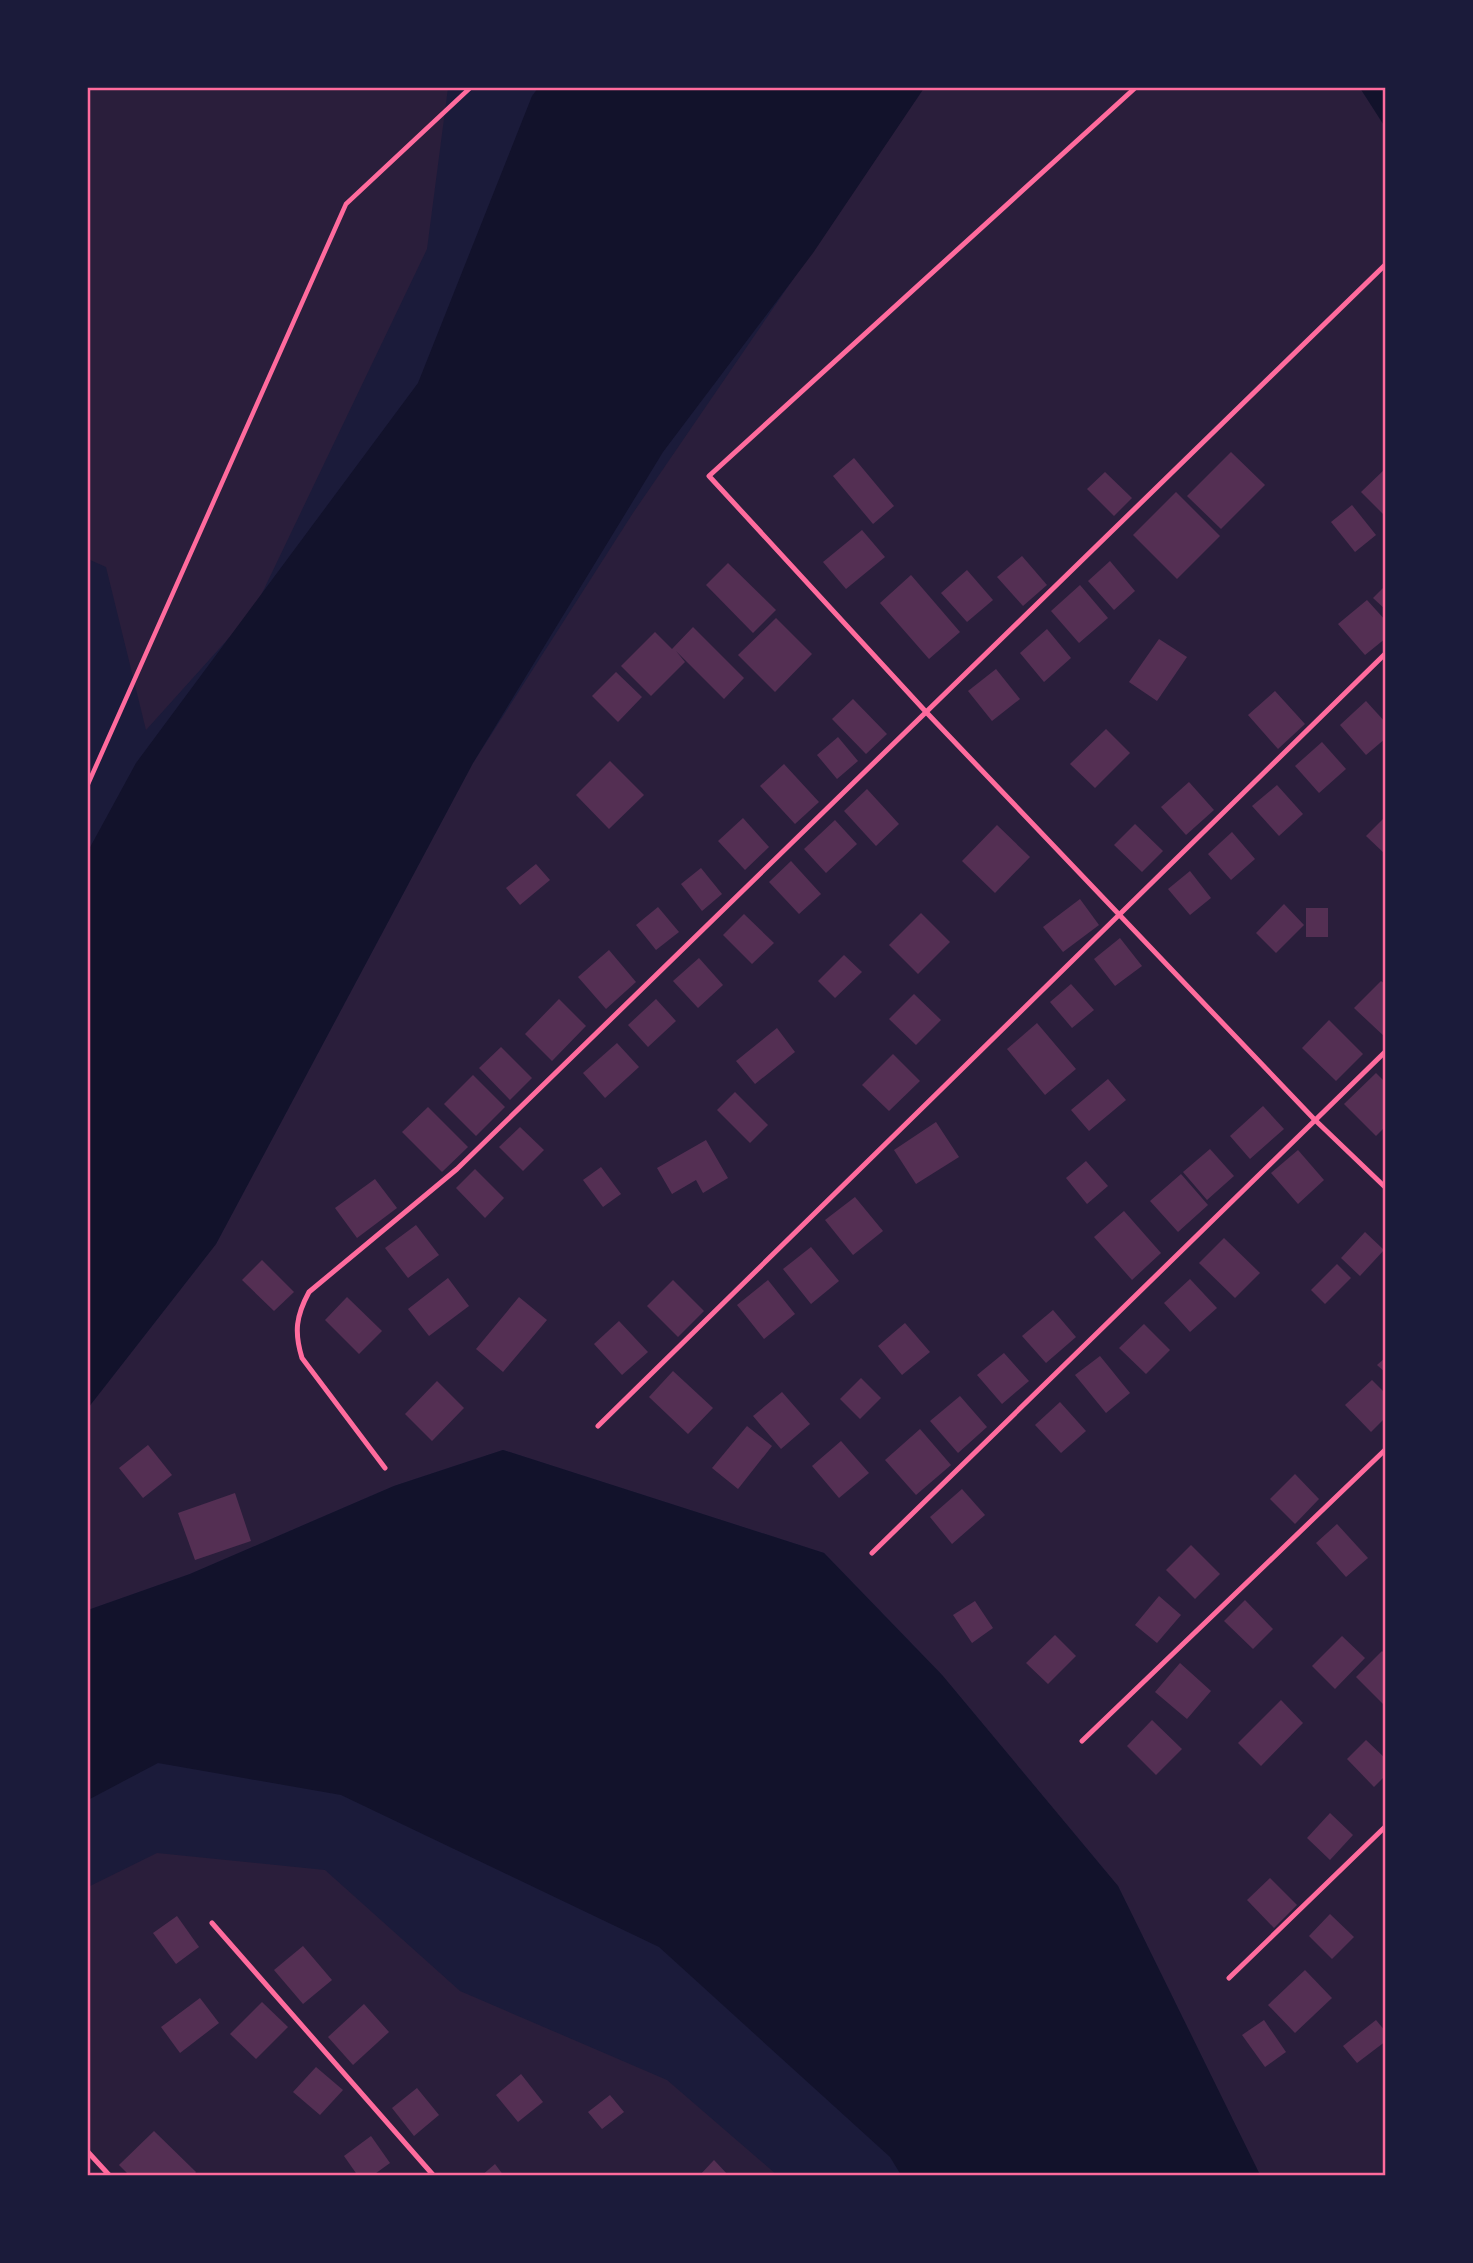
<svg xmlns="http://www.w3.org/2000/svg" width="1473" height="2263" viewBox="0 0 1473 2263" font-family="Roboto,sans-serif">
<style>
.green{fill:#2a1e3b}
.water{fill:#12122b}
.building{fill:#542f53}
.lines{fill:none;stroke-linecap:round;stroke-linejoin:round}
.path{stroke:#ff6b9d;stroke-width:4.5}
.service{stroke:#ff6b9d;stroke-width:5}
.neatline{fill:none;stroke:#ff6b9d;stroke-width:2.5}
</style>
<rect width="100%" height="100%" fill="#1b1b3a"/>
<g class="green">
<polygon points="88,88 448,88 427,249 254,610 146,730 106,567 88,559"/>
<polygon points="924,88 1360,88 1386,127 1385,2175 1260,2175 1118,1886 942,1675 824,1553 503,1450 394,1486 190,1574 88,1610 88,1408 216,1244 473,763 633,513"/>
<polygon points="157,1853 325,1870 460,1991 667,2080 777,2175 88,2176 88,1887"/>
</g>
<g class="water">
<polygon points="538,88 924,88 813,253 663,452 473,763 216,1244 88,1408 88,851 136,763 418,383 532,96"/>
<polygon points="1360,88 1385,88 1385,127"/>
<polygon points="503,1450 824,1553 942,1675 1118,1886 1260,2175 901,2175 890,2157 659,1947 341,1795 158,1763 88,1800 88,1610 190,1574 394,1486"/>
</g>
<g class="building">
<polygon points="1231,452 1265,485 1221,529 1187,496"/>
<polygon points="854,458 894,506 873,524 833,476"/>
<polygon points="1386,468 1386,517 1361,492"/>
<polygon points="1105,472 1132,498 1114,516 1087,489"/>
<polygon points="1176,492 1220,536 1177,579 1133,535"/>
<polygon points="1352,505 1376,535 1355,552 1331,522"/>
<polygon points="862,530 885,557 846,589 823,562"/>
<polygon points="1022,556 1047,585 1023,606 997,577"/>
<polygon points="1110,561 1135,591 1114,610 1088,581"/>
<polygon points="728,563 776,610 753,633 706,585"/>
<polygon points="967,570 993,600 967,622 941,593"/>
<polygon points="911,575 960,632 929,659 880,603"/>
<polygon points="1080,585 1108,618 1079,643 1051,611"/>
<polygon points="1386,585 1386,610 1373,598"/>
<polygon points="1367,600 1386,621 1386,638 1365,655 1338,624"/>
<polygon points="776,618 812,654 775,692 738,655"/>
<polygon points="693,627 744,678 724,699 676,651 685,662 651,696 621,666 655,632 672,649"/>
<polygon points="1047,629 1071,658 1044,682 1020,653"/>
<polygon points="1159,639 1187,657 1157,701 1129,682"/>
<polygon points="996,669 1020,699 992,721 968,691"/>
<polygon points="616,672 642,697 618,722 592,696"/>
<polygon points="1275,691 1305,724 1278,749 1248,715"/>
<polygon points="853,699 887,734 866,754 832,719"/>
<polygon points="1366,701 1386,723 1386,738 1366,755 1340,725"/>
<polygon points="1106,729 1130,753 1095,788 1070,764"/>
<polygon points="838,737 858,761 837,779 817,755"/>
<polygon points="1322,742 1346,769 1319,793 1295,766"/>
<polygon points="610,761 644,795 609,829 576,795"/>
<polygon points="784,764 819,802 795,824 760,786"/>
<polygon points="1189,782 1214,810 1186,835 1161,807"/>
<polygon points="1277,785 1303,814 1279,836 1252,806"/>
<polygon points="867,789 899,824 876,846 844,811"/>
<polygon points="1386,816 1386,855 1366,836"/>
<polygon points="743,818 769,847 745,870 718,841"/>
<polygon points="835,820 857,844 826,873 804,849"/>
<polygon points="1135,824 1163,851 1142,872 1114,845"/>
<polygon points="997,825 1030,857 995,893 962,861"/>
<polygon points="1232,832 1255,859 1231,880 1208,854"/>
<polygon points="791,861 821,894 799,914 769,882"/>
<polygon points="536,864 550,880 520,905 506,888"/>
<polygon points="701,868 722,894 702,911 681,884"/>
<polygon points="1190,871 1211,898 1190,915 1168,889"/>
<polygon points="1080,899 1099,925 1063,952 1043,927"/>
<polygon points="1284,904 1304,925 1276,953 1256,933"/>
<polygon points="658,907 679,932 656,950 636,925"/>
<rect x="1306" y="908" width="22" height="29"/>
<polygon points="921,913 950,942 918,974 889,945"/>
<polygon points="744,914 774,943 752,964 723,935"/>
<polygon points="1120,938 1142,966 1115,986 1094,959"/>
<polygon points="609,950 636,982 606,1009 578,977"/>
<polygon points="844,955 862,972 835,998 818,981"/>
<polygon points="699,958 723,985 698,1008 673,981"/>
<polygon points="1381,981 1386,985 1386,1038 1354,1008"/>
<polygon points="1071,984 1094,1010 1072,1028 1050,1002"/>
<polygon points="914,994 941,1020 916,1045 889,1019"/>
<polygon points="559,999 586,1026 552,1061 525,1034"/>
<polygon points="656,999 676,1021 648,1047 628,1025"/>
<polygon points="1329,1020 1363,1054 1336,1081 1302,1048"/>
<polygon points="1037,1023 1076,1069 1045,1095 1007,1049"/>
<polygon points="777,1028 795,1052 755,1084 736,1061"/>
<polygon points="617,1043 639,1067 605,1098 583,1073"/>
<polygon points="501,1047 532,1078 510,1100 479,1068"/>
<polygon points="893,1054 920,1081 889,1111 862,1085"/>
<polygon points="1376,1073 1386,1083 1386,1126 1376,1136 1344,1104"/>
<polygon points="473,1075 505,1107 476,1136 444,1104"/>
<polygon points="1108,1079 1126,1100 1089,1131 1071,1110"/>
<polygon points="735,1092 768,1125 750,1143 717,1110"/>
<polygon points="1263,1106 1284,1129 1250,1159 1230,1136"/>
<polygon points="428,1107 468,1147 442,1172 402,1132"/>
<polygon points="936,1122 959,1157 916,1184 894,1150"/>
<polygon points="520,1127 544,1150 523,1171 499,1147"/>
<polygon points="706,1140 728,1178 703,1193 696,1180 672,1194 657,1168"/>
<polygon points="1210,1149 1234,1176 1207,1200 1183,1172"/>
<polygon points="1298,1150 1324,1180 1298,1204 1271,1173"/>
<polygon points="1086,1161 1108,1186 1087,1204 1066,1178"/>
<polygon points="601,1167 621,1194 603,1207 583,1180"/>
<polygon points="475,1169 504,1198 485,1218 456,1188"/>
<polygon points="1181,1174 1208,1205 1178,1232 1150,1201"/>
<polygon points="375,1179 397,1208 357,1238 335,1208"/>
<polygon points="855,1197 883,1231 853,1255 825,1220"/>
<polygon points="1124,1211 1161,1253 1132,1280 1094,1237"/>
<polygon points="416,1225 439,1255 408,1278 385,1248"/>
<polygon points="1365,1232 1384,1250 1360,1276 1341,1258"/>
<polygon points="1224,1238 1260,1273 1235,1298 1199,1263"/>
<polygon points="811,1247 839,1281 811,1304 783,1269"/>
<polygon points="262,1260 294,1292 274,1311 242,1280"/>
<polygon points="1337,1264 1351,1278 1325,1304 1311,1290"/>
<polygon points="448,1278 469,1306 429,1336 408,1309"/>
<polygon points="1190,1279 1217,1308 1190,1332 1164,1303"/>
<polygon points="673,1280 704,1311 678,1337 647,1306"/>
<polygon points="768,1280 795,1314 764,1339 737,1305"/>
<polygon points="347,1297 382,1331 359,1354 325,1320"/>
<polygon points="519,1297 547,1320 503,1372 476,1349"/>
<polygon points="1053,1310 1076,1337 1046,1363 1022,1336"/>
<polygon points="619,1321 648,1352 622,1375 594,1344"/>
<polygon points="905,1323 930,1352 902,1375 878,1346"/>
<polygon points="1144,1324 1170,1350 1146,1374 1119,1348"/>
<polygon points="1004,1353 1029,1381 1002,1404 977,1375"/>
<polygon points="1100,1356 1130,1393 1106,1413 1075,1375"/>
<polygon points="1386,1357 1386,1373 1377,1365"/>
<polygon points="673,1371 713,1408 688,1434 649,1397"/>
<polygon points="861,1378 881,1398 860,1419 840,1399"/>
<polygon points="1372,1380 1386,1394 1386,1417 1371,1432 1345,1405"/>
<polygon points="437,1381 464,1408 432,1441 405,1414"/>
<polygon points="782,1392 810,1424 781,1449 753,1416"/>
<polygon points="960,1396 987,1427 958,1453 930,1421"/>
<polygon points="1060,1402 1086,1431 1061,1453 1035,1425"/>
<polygon points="747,1426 772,1446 738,1489 712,1468"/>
<polygon points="920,1429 951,1465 916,1495 885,1460"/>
<polygon points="841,1441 869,1473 839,1498 812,1466"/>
<polygon points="148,1445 172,1475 143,1498 119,1468"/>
<polygon points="1295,1474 1319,1499 1295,1524 1270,1499"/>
<polygon points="962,1489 985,1515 952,1544 930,1517"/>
<polygon points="235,1493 251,1541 195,1560 178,1513"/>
<polygon points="1337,1524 1368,1558 1346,1577 1316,1543"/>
<polygon points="1191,1545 1220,1574 1195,1599 1166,1570"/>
<polygon points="1159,1596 1181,1615 1157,1643 1135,1625"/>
<polygon points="1245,1600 1273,1629 1253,1649 1224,1621"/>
<polygon points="975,1601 993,1628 972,1643 953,1615"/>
<polygon points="1055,1635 1076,1656 1048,1684 1026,1663"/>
<polygon points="1342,1636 1365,1658 1335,1689 1312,1666"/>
<polygon points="1382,1651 1386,1655 1386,1707 1356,1677"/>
<polygon points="1180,1663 1211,1691 1187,1719 1155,1692"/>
<polygon points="1281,1700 1303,1723 1261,1766 1238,1743"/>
<polygon points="1152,1720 1182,1749 1156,1775 1127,1746"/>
<polygon points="1366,1740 1386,1759 1386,1775 1374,1787 1347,1759"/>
<polygon points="1330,1813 1353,1835 1330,1860 1307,1838"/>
<polygon points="1270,1878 1297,1905 1274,1928 1247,1900"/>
<polygon points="1330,1914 1354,1937 1332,1959 1309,1936"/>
<polygon points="177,1916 199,1947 176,1964 153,1933"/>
<polygon points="303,1946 332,1980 303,2004 274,1970"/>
<polygon points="1305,1970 1332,1998 1295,2033 1268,2005"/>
<polygon points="200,1998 219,2023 180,2053 161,2027"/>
<polygon points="262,2002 288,2027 256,2059 230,2034"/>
<polygon points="364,2004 389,2032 353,2065 328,2037"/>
<polygon points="1264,2020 1286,2052 1265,2067 1242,2035"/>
<polygon points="1376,2020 1386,2032 1386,2041 1357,2063 1343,2046"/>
<polygon points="316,2067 343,2090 320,2115 293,2092"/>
<polygon points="521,2074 543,2102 518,2122 496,2095"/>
<polygon points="417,2088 439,2115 414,2136 392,2108"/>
<polygon points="610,2095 624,2112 602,2129 588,2112"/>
<polygon points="154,2131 196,2172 193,2176 130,2176 119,2165"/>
<polygon points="371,2136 390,2163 372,2176 358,2176 344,2156"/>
<polygon points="714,2160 729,2176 699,2176"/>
<polygon points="495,2164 504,2176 481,2176"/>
</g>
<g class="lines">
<polyline class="path" points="88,784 346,204 470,88"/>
<g class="service">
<polyline points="1135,88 709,476 927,713 1314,1119 1386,1188"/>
<polyline points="598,1426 1386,653"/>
<path d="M385,1468L302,1358C294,1332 296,1316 309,1292L457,1169L1386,264"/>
<polyline points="872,1553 1386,1051"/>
<polyline points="1082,1741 1386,1449"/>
<polyline points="212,1923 434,2176"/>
<polyline points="1229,1978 1386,1826"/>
<polyline points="88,2152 110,2176"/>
</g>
</g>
<rect width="1473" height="2263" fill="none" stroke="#1b1b3a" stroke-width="178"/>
<rect x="89" y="89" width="1295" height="2085" class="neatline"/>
</svg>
